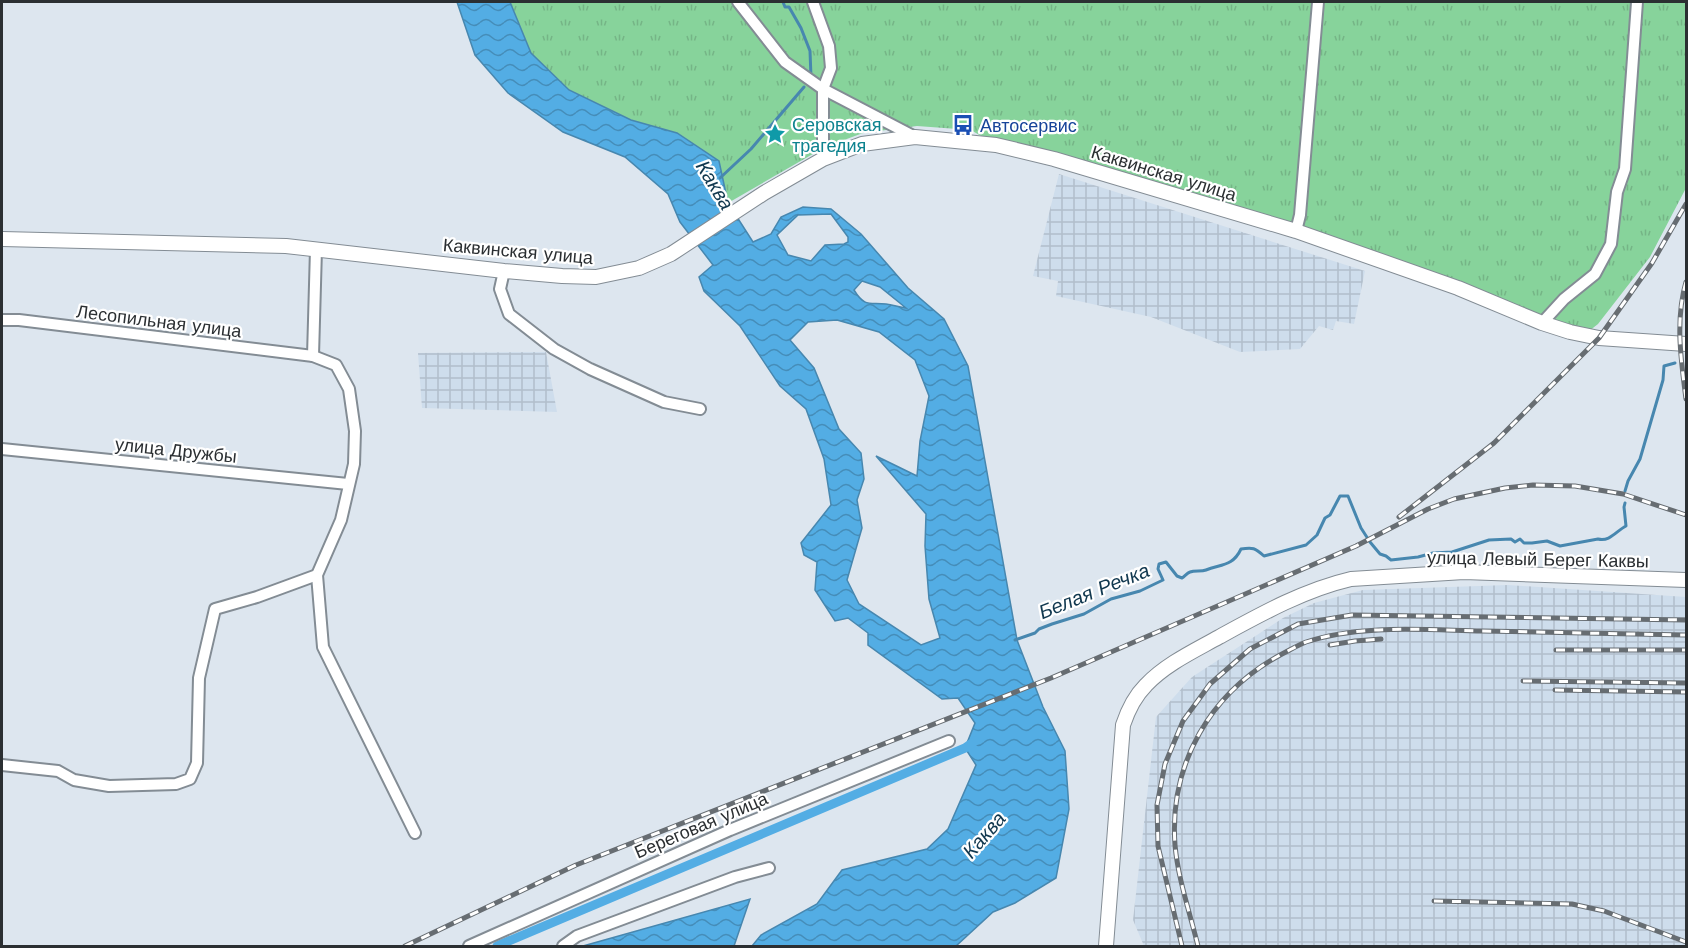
<svg xmlns="http://www.w3.org/2000/svg" width="1688" height="948" viewBox="0 0 1688 948" font-family="'Work Sans',sans-serif">
<style>
.industrial{fill:url(#industrial-grid)}
.grass{fill:url(#grass-tufts)}
.water{fill:url(#water-waves);stroke:#4787af;stroke-width:1.5;fill-rule:evenodd}
.lines{fill:none;stroke-linecap:round;stroke-linejoin:round}
.stream{stroke:#4787af;stroke-width:3}
.canal{stroke:#53ade4;stroke-width:9}
.minor-casing{stroke:#838c94;stroke-width:14}
.major-casing{stroke:#838c94;stroke-width:16}
.minor{stroke:#fff;stroke-width:10}
.major{stroke:#fff;stroke-width:14}
.rail-casing{stroke:#676d72;stroke-width:5}
.rail{stroke:#fff;stroke-width:3;stroke-dasharray:9;stroke-linecap:butt}
.labels{text-anchor:middle;dominant-baseline:central;stroke-width:4.5;stroke-linejoin:round;paint-order:stroke}
.culture-label{font-size:18px;fill:#0d838f;stroke:#fff;text-anchor:start}
.transit-label{font-size:18px;fill:#164399;stroke:#fff;text-anchor:start}
.street-label{font-size:18px;fill:#2b2f32;stroke:#fff}
.water-label{font-size:20px;font-style:italic;fill:#11384f;stroke:#fff}
</style>
<defs>
<pattern id="industrial-grid" width="8" height="8" patternUnits="userSpaceOnUse" patternTransform="scale(1.5)"><rect width="8" height="8" fill="#ceddec"/><path d="M0 4h8M4 0v8" fill="none" stroke="#b1becb"/></pattern>
<pattern id="grass-tufts" width="24" height="20" patternUnits="userSpaceOnUse" patternTransform="scale(1.5)"><rect width="24" height="20" fill="#87d39b"/><path d="M3 7l-1-3M5 7V3M7 7l1-3M15 17l-1-3M17 17v-4M19 17l1-3" fill="none" stroke="#75b586"/></pattern>
<pattern id="water-waves" width="16" height="10" patternUnits="userSpaceOnUse" patternTransform="scale(1.5)"><rect width="16" height="10" fill="#53ade4"/><path d="M0 5q4-4 8 0t8 0" fill="none" stroke="#458db9"/></pattern>
</defs>
<rect width="100%" height="100%" fill="#dde6ef"/>
<g class="industrial">
<polygon points="1059,174 1365,271 1354,324 1336,321 1333,330 1319,326 1300,349 1240,352 1151,317 1056,296 1058,281 1033,276"/>
<polygon points="546,352 557,412 422,408 418,353"/>
<polygon points="1508,585 1686,597 1686,946 1144,946 1133,920 1156,717 1192,677 1283,618 1314,603 1363,590"/>
</g>
<polygon class="grass" points="510,2 1686,2 1686,188 1650,257 1598,324 1584,335 1458,288 996,145 971,130 917,126 863,133 825,147 728,203 718,161 677,133 631,120 569,90 531,53"/>
<g class="water">
<path d="M457,2H510L531,53L569,90L631,120L677,133L719,161L728,203L753,242L771,234L781,217L803,207L831,209L861,234L908,288L944,319L968,366L1017,640L1043,707L1065,751L1069,809L1056,878L1015,903L993,912L956,946H752L761,935L817,904L842,870L927,849L948,829L976,765L965,748L975,723L958,698L942,699L868,645V633L848,618L835,621L815,590L817,562L804,555L801,543L831,505L824,459L806,409L780,386L740,326L704,291L699,277L713,265L680,222L668,194L625,157L563,132L508,93L475,55ZM831,214L848,237V242L844,244L825,245L811,261L788,255L777,235L798,215ZM862,281L880,287L906,308C899,307 893,305 886,304C870,302 865,308 854,290ZM837,320L879,332L915,360L929,396L920,441L917,476L876,456L926,514L925,546L929,599L940,638L921,645L859,604L847,580L862,528L857,500L864,479L861,453L839,429L814,368L790,340L808,322Z"/>
<polygon points="750,899 734,946 583,946"/>
</g>
<g class="lines">
<g class="stream">
<polyline points="783,2 785,7 789,7 801,28 810,51 811,77"/>
<polyline points="720,178 751,149 804,87"/>
<polyline points="1625,491 1628,481 1640,459 1663,380 1664,366 1675,363"/>
<path d="M1015,640L1035,633L1039,629L1052,624L1084,614L1111,599L1140,591L1163,580L1158,569L1159,564L1166,562L1177,576L1182,578C1185,576 1187,573 1190,572C1195,570 1201,572 1206,570C1222,564 1233,566 1241,549C1253,547 1255,548 1264,556L1306,545L1317,535L1325,518L1330,515L1340,496H1348L1361,528L1370,542L1380,554L1386,556L1391,560L1418,557L1433,553L1452,552L1489,540L1511,539L1515,542L1520,539L1524,543H1532L1547,541L1560,546L1598,539C1610,542 1616,531 1626,526L1624,507L1625,503"/>
</g>
<polyline class="canal" points="497,946 965,748 975,741"/>
<defs>
<g id="minor">
<polyline points="738,2 785,62 823,89 915,137"/>
<polyline points="813,2 829,46 831,68 823,89 823,159"/>
<polyline points="1296,231 1300,215 1318,2"/>
<polyline points="504,271 500,289 509,314 554,349 590,369 664,402 700,409"/>
<polyline points="2,320 19,320 313,356 336,365 349,389 355,431 354,464 341,520 317,575 323,647 415,833"/>
<polyline points="1542,323 1564,299 1595,274 1611,244 1617,192 1625,169 1637,2"/>
<polyline points="313,356 316,249"/>
<polyline points="2,449 348,484"/>
<polyline points="2,765 58,771 74,780 109,786 176,784 190,779 197,763 199,678 215,609 257,597 317,575"/>
<polyline points="469,946 730,830 949,741"/>
<polyline points="563,946 577,936 735,877 769,868"/>
</g>
<g id="major">
<polyline points="2,239 286,246 504,271 562,276 596,277 639,268 671,254 764,193 823,159 862,144 915,137 996,145 1054,159 1296,231 1458,288 1542,323 1570,332 1599,338 1686,344"/>
<path d="M1106,946L1123,725C1128,710 1135,696 1146,685C1166,664 1194,651 1219,637C1261,614 1304,590 1351,579L1464,572L1686,580"/>
</g>
</defs>
<use href="#minor" class="minor-casing"/>
<use href="#major" class="major-casing"/>
<use href="#minor" class="minor"/>
<use href="#major" class="major"/>
<defs>
<g id="rail">
<path d="M1686,282C1675,320 1681,360 1686,399"/>
<polyline points="1399,517 1494,443 1599,338 1652,263 1686,204"/>
<polyline points="1330,645 1355,641 1381,639"/>
<polyline points="1556,650 1686,650"/>
<polyline points="1523,681 1686,683"/>
<polyline points="1555,690 1686,692"/>
<polyline points="1434,901 1572,904 1604,911 1686,942"/>
<polyline points="405,946 576,865 1051,678 1356,546 1428,509 1454,499 1505,488 1533,485 1575,486 1623,494 1686,515"/>
<polyline points="1182,946 1158,846 1157,805 1165,764 1183,721 1210,684 1250,649 1298,624 1352,615 1686,620"/>
<path d="M1198,946C1190,913 1178,879 1175,845C1169,763 1211,692 1282,654C1290,650 1298,645 1306,642C1360,624 1426,630 1482,631C1550,632 1618,634 1686,635"/>
</g>
</defs>
<use href="#rail" class="rail-casing"/>
<use href="#rail" class="rail"/>
</g>
<defs>
<symbol id="bus-bare" viewBox="-9 -9 18 18"><path d="M-5-6H5V4H4V6H2V4H-2V6H-4V4H-5ZM-3.5-4V0h7V-4ZM-3.5 1.2v1.5H-2V1.2ZM2 1.2v1.5H3.5V1.2Z" fill="#1a4fb4" stroke="#fff" stroke-width="2.5" paint-order="stroke"/></symbol>
<symbol id="sight-bare" viewBox="-9 -9 18 18"><path d="M0-6L1.8-2.2L6-1.7L2.9 1.2L3.7 5.4L0 3.3L-3.7 5.4L-2.9 1.2L-6-1.7L-1.8-2.2Z" fill="#0f9aa8" stroke="#fff" stroke-width="2.5" paint-order="stroke"/></symbol>
</defs>
<g fill-rule="evenodd">
<use href="#bus-bare" x="948" y="110" width="30" height="30"/>
<use href="#sight-bare" x="760" y="119" width="30" height="30"/>
</g>
<g class="labels">
<g class="culture-label">
<text x="792" y="124">Серовская<tspan x="792" dy="21">трагедия</tspan></text>
</g>
<g class="transit-label">
<text x="980" y="125">Автосервис</text>
</g>
<g class="street-label">
<text transform="translate(1164 173) rotate(17)">Каквинская улица</text>
<text transform="translate(518 251) rotate(5)">Каквинская улица</text>
<text transform="translate(159 321) rotate(7)">Лесопильная улица</text>
<text transform="translate(176 450) rotate(6)">улица Дружбы</text>
<text transform="translate(1538 559) rotate(1)">улица Левый Берег Каквы</text>
<text transform="translate(701 825) rotate(-23)">Береговая улица</text>
</g>
<g class="water-label">
<text transform="translate(715 185) rotate(59)">Каква</text>
<text transform="translate(1094 591) rotate(-22)">Белая Речка</text>
<text transform="translate(984 835) rotate(-49)">Каква</text>
</g>
</g>
<rect width="1688" height="948" fill="none" stroke="#2b2f32" stroke-width="6"/>
</svg>
